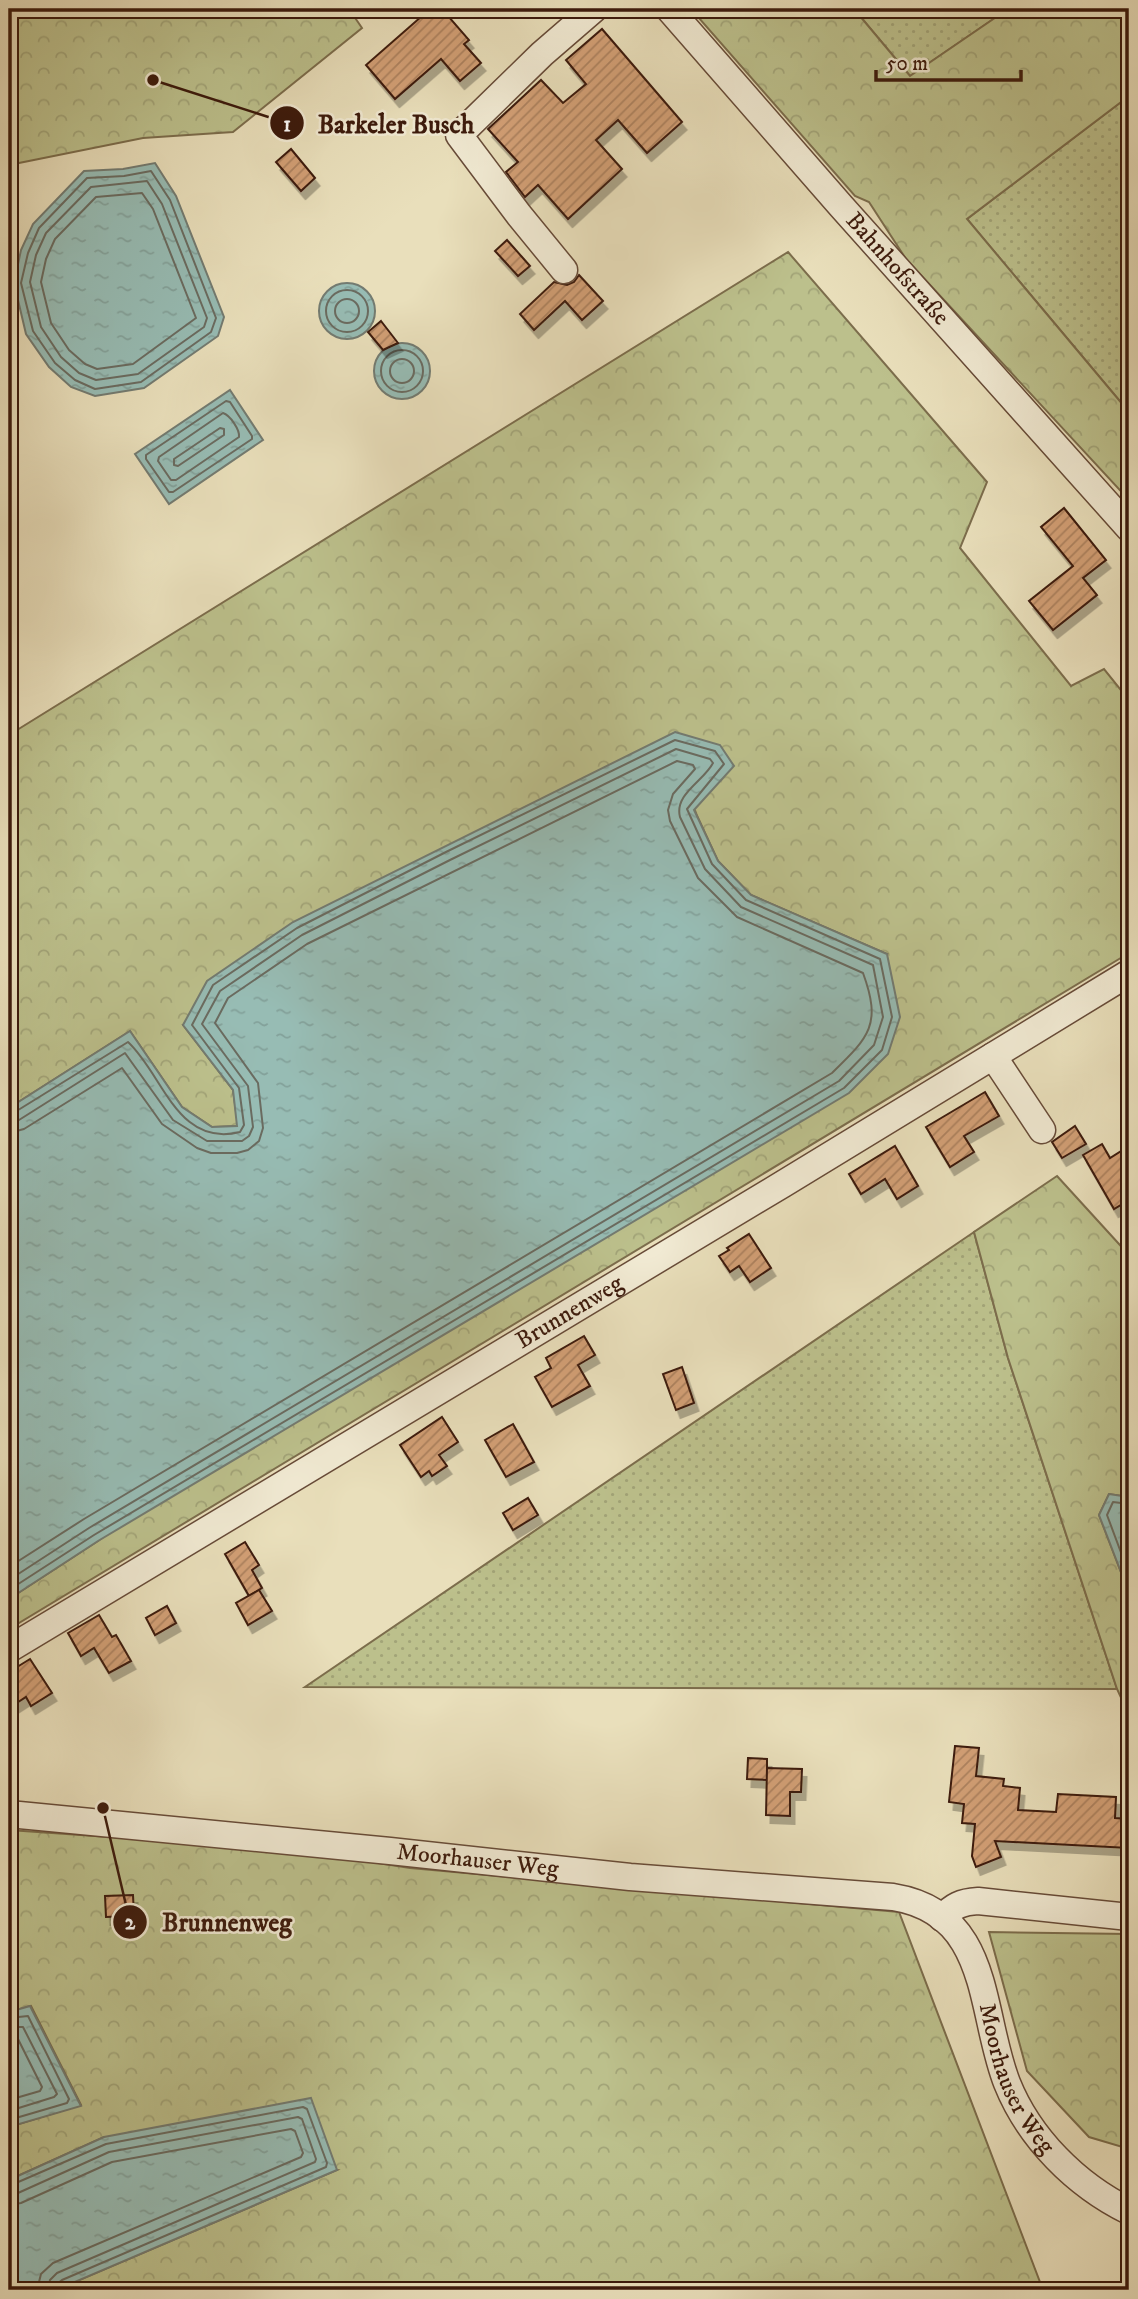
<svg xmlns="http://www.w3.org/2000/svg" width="1138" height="2299" viewBox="0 0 1138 2299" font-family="'IM FELL DW Pica',serif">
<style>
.grass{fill:url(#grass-dots);stroke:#7c6d4c;stroke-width:2}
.forest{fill:url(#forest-crowns);stroke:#7c6d4c;stroke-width:2}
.water{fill:url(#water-ripples);stroke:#737b71;stroke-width:2}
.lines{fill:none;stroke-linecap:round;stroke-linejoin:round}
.shore{stroke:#6a6b60;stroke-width:2}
.building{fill:url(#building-hatch);stroke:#3c1a0c;stroke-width:2;filter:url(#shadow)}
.minor-casing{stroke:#674b38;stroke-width:29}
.minor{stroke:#f1ead3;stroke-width:26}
.labels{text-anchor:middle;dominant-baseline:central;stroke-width:5;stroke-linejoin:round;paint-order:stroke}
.street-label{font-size:24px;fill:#3c1a0c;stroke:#f1ead3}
.leader{fill:none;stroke:#3c1a0c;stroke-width:2.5}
.callout-dot{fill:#3c1a0c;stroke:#f1ead3;stroke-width:2.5}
.mark-label{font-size:21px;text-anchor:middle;font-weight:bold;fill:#fff}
.callout-label{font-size:26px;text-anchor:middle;font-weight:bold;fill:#3c1a0c;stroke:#f1ead3;stroke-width:5;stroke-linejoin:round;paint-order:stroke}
</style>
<defs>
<pattern id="grass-dots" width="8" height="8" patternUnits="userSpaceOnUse" patternTransform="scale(1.75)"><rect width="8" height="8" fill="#bcc08c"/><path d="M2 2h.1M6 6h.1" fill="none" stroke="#a2a478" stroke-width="1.8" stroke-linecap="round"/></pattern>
<pattern id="forest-crowns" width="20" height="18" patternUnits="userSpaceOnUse" patternTransform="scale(1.75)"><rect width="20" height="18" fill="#bcc08c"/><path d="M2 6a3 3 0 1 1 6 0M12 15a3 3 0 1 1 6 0" fill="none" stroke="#a2a478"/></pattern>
<pattern id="water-ripples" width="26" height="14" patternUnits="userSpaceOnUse" patternTransform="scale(1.75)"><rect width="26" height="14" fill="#97bcb4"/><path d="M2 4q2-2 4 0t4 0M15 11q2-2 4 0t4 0" fill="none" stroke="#83a19a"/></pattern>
<pattern id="building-hatch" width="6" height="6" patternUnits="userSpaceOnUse" patternTransform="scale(1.75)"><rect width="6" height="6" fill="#d29f75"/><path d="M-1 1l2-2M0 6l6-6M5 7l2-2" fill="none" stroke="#ac815e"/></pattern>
<filter id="shadow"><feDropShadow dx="4.5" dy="8" stdDeviation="0" flood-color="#0004"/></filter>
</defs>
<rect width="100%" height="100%" fill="#e9dfbb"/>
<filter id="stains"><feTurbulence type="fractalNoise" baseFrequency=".00286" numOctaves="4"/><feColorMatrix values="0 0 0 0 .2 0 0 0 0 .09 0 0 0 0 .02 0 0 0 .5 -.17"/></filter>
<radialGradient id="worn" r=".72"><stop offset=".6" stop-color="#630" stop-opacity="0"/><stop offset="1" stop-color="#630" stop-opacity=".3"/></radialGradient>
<g class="grass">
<polygon points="854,9 1008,9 910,76"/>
<polygon points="1129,96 1129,412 967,219"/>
<polygon points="974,1232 1008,1358 1117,1689 305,1687"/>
</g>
<g class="forest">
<polygon points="9,9 349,9 362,28 233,132 143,138 9,165"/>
<polygon points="691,9 854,9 910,76 1008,9 1129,9 1129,96 967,219 1129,412 1129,500 906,259 869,202 855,196"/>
<polygon points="788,252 987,482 960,548 1071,686 1104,669 1129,700 1129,953 9,1629 9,1599 98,1541 887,954 751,895 718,861 694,809 183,1025 233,1090 238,1126 212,1127 182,1107 130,1031 9,1108 9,735"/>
<polygon points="1057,1176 1129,1255 1129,1497 1109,1494 1099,1515 1129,1593 1129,1715 1117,1689 1008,1358 974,1232"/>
<polygon points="9,1830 295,1850 410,1868 899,1912 1040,2282 1056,2290 56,2290 337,2170 104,2137 9,2180 9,2127 81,2105 31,2006 9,2012"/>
<polygon points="989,1932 1129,1934 1129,2149 1089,2137 1027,2071"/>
</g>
<g class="water">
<polygon points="155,163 176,196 224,317 218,336 144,388 95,396 71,387 49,367 26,334 14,283 21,250 33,224 84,171 123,169"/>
<circle cx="347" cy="311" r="28"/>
<circle cx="402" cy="371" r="28"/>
<polygon points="230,390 263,440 169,504 135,454"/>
<polygon points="675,732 720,745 734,766 694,810 718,861 751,895 887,954 900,1017 888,1054 849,1093 98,1541 9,1599 9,1108 130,1031 182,1107 212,1127 237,1126 233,1090 183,1025 207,981 293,922"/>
<polygon points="1109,1494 1129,1497 1129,1593 1099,1515"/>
<polygon points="30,2006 81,2106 9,2127 9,2012"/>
<polygon points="311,2098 337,2170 56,2290 9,2290 9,2180 104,2137"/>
</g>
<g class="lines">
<g class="shore">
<polygon points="151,171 170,200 216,318 211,332 141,382 95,389 75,380 55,363 33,331 21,283 28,253 39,228 87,178 124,176"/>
<polygon points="147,181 162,204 207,318 204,327 138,374 96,380 79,373 61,357 41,327 30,282 36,255 46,233 91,187"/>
<polygon points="142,193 153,209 196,318 133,364 97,369 85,364 69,350 51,323 41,282 46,259 55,239 96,197"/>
<circle cx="347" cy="311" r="21"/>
<circle cx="347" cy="311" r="12"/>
<circle cx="402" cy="371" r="21"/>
<circle cx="402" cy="371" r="12"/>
<polygon points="226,401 230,402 252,436 252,439 173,492 169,492 146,459 146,455"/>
<path d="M223,413C230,415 240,430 239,437L176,480H171L158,461L159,457Z"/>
<polygon points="220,428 224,429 224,435 178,466 174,465 174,459"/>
<path d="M9,1114L15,1112L128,1042C163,1074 177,1148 240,1132L244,1125L239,1088L192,1025L213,985L297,928L446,852L675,740L715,751L724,764L687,809L712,864L746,900L880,959L892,1017L882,1050L844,1088L94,1535L9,1590"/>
<path d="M9,1123L19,1120L125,1053L173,1120L207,1141H242L249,1136L253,1127L248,1086L202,1024L220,991L302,935L450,860L676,749L710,759L713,763C704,781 674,794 680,817L705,869L741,907L873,965L883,1017L874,1045L839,1081L89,1528L9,1580"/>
<path d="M9,1133L24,1129L122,1068L162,1124L197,1148L211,1153H237L248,1150L259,1141L263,1128L258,1083L215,1023L228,998L307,944L677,761L693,765L695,769L673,794L668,810L670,821L698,878L737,917L863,973C882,1025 869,1037 832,1073L84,1519L9,1567"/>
<polyline points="1129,1504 1113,1502 1107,1515 1129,1574"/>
<polyline points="9,2018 28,2016 69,2099 67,2103 9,2120"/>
<polyline points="9,2027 23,2027 57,2094 54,2097 9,2111"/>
<polyline points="9,2038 18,2039 42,2087 40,2091 9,2100"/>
<polyline points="9,2186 106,2144 303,2107 307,2109 327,2163 326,2167 62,2280 57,2284 56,2290"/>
<polyline points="9,2195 18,2193 109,2152 298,2117 302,2119 316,2159 315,2162 57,2273 50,2280 48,2290"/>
<polyline points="9,2205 21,2203 112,2162 291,2129 295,2131 303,2153 301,2157 53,2263 41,2274 37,2290"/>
</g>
</g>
<g class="building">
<polygon points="430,9 442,9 469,40 464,44 481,63 460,81 441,59 395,99 366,65"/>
<polygon points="602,29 682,122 647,153 618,120 596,140 622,169 568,219 538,185 525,197 506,172 518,162 488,129 541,80 563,103 586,84 566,60"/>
<polygon points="291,149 315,178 301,191 276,162"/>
<polygon points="507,240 530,266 518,276 495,251"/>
<polygon points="579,275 603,301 582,320 565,301 534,330 520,314 554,282 567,285 574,282"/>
<polygon points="381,321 398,343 383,350 368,332"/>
<polygon points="1064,508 1106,560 1083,578 1097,595 1053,630 1029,601 1073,566 1041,527"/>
<polygon points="985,1092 999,1116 964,1136 974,1152 950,1167 926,1127"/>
<polygon points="1075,1126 1086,1144 1062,1158 1052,1142"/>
<polygon points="1102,1144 1110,1158 1129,1146 1129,1200 1114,1209 1083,1155"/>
<polygon points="895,1146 918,1186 897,1199 885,1179 861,1194 849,1174"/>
<polygon points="749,1234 771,1268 750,1282 739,1266 730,1272 719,1256 729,1250 727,1248"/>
<polygon points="584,1336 595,1355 578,1365 590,1386 552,1407 535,1377 551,1368 546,1358"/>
<polygon points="682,1367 694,1403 676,1410 663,1374"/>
<polygon points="442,1417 458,1442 439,1455 447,1466 432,1476 429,1471 421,1477 400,1445"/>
<polygon points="513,1424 534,1462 506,1477 485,1440"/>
<polygon points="528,1498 538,1515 513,1530 503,1513"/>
<polygon points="245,1542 259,1565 252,1570 262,1588 249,1596 225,1554"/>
<polygon points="259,1590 272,1611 248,1625 236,1603"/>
<polygon points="167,1606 176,1623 155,1635 146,1618"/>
<polygon points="99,1615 112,1637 116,1635 131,1661 109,1673 94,1648 81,1656 68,1633"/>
<polygon points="30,1659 52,1693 31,1706 26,1697 9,1708 9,1672"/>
<polygon points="955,1746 979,1748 976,1776 1004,1779 1003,1786 1020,1788 1018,1810 1056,1812 1058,1794 1116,1797 1115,1818 1129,1819 1129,1848 995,1841 1001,1857 976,1867 972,1856 975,1824 962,1823 964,1804 949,1802"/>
<polygon points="748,1758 767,1759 767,1780 747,1779"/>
<polygon points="767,1768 802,1769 801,1792 790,1792 790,1816 766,1815"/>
<polygon points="133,1895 134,1916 106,1917 105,1896"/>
</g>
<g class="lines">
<defs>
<g id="minor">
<path id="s1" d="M669,9L841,206L1129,528"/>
<polyline points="564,270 519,215 459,135 542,54 594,9"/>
<polyline points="993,1056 1042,1130"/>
<path id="s2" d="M9,1649L783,1184L1129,973"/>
<path id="s3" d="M9,1814L390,1851L630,1877L893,1897C992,1913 979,2012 1007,2083C1029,2138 1076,2185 1129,2211"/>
<path d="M942,1918C953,1906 961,1902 978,1901L1129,1917"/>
</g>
</defs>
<use href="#minor" class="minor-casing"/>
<use href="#minor" class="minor"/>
</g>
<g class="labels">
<g class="street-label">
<text stroke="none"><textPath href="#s1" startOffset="346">Bahnhofstraße</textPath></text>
<text stroke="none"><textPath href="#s2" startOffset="654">Brunnenweg</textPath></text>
<text stroke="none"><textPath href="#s3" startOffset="471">Moorhauser Weg</textPath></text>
<text stroke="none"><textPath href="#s3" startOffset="1122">Moorhauser Weg</textPath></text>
</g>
</g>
<path class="leader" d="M153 80L287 123M103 1808L130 1922"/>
<g class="callout-dot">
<circle cx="153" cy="80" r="7"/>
<circle cx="103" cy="1808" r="7"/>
<circle cx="287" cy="123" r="18"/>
<circle cx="130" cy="1922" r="18"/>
</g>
<g class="mark-label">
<text x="287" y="131">1</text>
<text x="130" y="1929">2</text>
</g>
<g class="callout-label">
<text x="396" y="133">Barkeler Busch</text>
<text x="227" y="1931">Brunnenweg</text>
</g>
<rect width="1138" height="2299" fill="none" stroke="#e9dfbb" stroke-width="35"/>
<rect x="10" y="10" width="1117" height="2278" fill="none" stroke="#3c1a0c" stroke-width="3.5"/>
<rect x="18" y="18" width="1103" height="2264" fill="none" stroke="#3c1a0c" stroke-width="2"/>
<path d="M876 70v10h145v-10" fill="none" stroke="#3c1a0c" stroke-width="3.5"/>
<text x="886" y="70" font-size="21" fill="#3c1a0c" stroke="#f1ead3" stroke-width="5" paint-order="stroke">50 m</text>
<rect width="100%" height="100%" filter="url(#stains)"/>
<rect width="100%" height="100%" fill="url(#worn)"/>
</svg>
